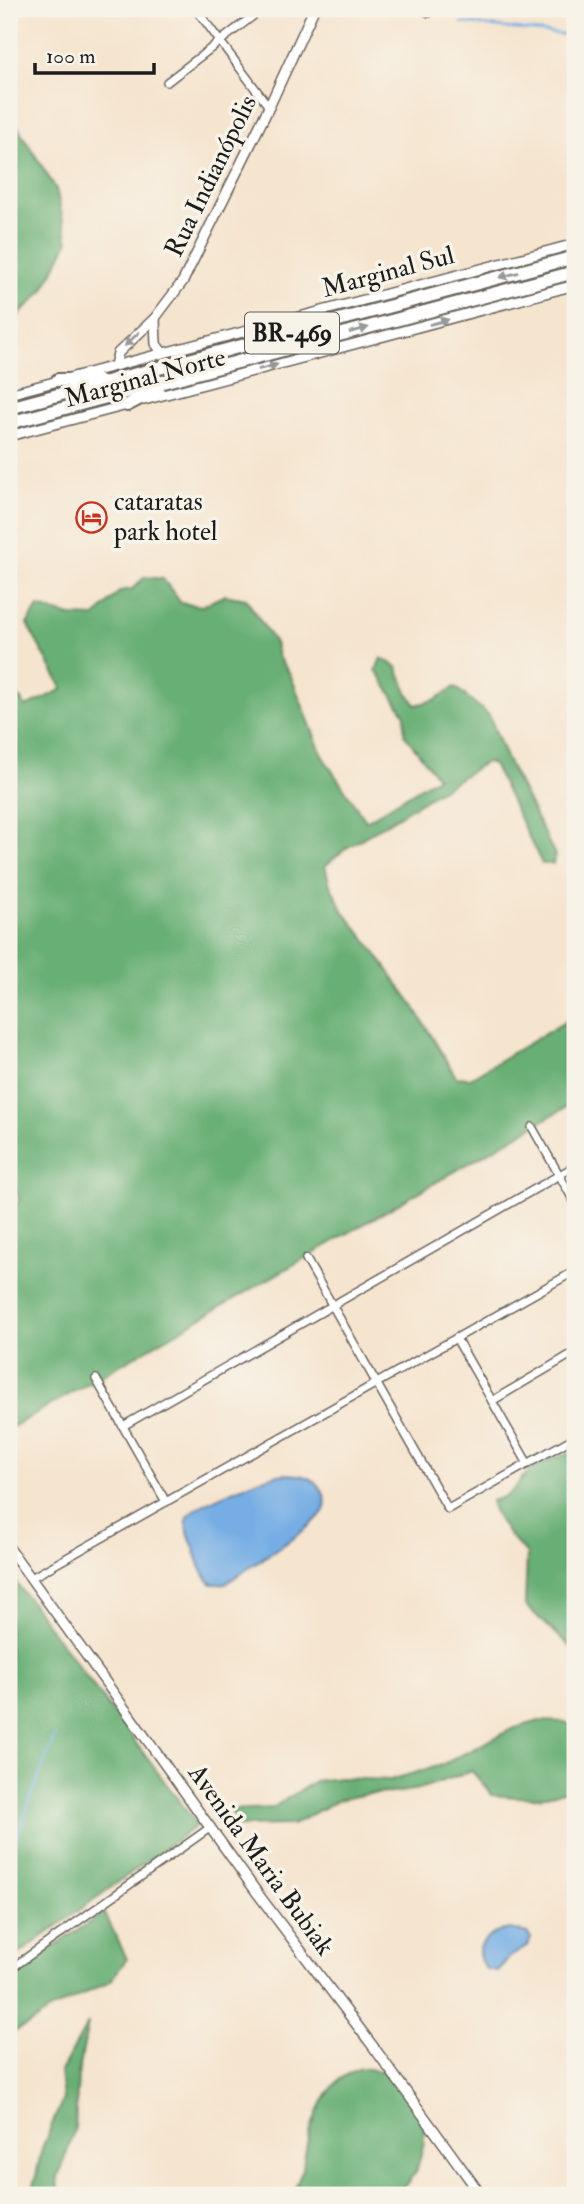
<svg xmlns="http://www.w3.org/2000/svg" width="584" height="2204" viewBox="0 0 584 2204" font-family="'IM FELL Double Pica',serif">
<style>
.forest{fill:#68af75;stroke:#426648;stroke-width:2}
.water{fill:#74ade4;stroke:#486480;stroke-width:2}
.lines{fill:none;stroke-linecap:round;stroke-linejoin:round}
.stream{stroke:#74ade4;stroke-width:2.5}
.minor-casing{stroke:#68625a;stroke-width:10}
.tertiary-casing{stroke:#68625a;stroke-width:12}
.trunk-casing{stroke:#68625a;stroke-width:16}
.minor{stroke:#fff;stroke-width:7}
.tertiary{stroke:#fff;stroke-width:9}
.trunk{stroke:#fff;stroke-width:12}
.oneway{fill:#999}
.labels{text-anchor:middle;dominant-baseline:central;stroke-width:7;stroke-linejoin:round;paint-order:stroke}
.shield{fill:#f7f3e8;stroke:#5e5c59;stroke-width:2}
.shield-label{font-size:24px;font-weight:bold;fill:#1c1c1c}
.street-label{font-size:26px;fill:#1c1c1c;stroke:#f7f3e8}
.poi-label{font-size:26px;fill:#1c1c1c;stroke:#f7f3e8;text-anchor:start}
</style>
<rect width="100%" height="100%" fill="#f7f3e8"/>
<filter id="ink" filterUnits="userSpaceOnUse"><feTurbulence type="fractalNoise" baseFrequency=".0143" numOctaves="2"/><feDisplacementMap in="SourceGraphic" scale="14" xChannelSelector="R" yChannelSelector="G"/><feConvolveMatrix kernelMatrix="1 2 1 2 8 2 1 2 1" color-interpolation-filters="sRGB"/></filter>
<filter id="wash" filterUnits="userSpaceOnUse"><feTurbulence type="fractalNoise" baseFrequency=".00686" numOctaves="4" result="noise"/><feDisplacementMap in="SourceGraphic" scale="28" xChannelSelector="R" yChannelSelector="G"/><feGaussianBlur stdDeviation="1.57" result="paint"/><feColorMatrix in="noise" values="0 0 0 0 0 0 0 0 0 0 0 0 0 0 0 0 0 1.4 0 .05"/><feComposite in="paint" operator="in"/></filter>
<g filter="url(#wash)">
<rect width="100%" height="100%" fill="#f5e4ce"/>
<g class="forest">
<polygon points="9,113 56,189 68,242 43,291 9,325"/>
<polygon points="145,577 163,579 181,603 202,606 225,595 246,599 275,643 278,657 290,674 323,757 366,821 437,777 404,734 405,715 376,670 381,658 397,667 407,692 416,705 434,700 455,687 489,715 507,760 555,855 553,864 542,864 493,764 486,762 345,849 325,866 330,885 344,912 367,941 415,1008 456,1077 470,1078 575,1016 575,1102 9,1429 9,1218 19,1200 9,1168 9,683 26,707 63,689 27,624 38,607 71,616 95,617 120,591 132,589"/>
<path d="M575,1453V1651L525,1605L527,1554C512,1540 496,1521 491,1501C515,1494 511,1491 525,1475C537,1463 559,1455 575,1453Z"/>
<polygon points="9,1573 197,1825 9,1961"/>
<path d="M539,1721L565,1722L575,1728V1786C543,1801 527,1798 492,1795L472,1771L419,1789L393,1793L367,1794L338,1800L292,1825L237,1826L231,1810L272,1808L315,1781L340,1778L390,1780L442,1765L512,1729Z"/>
<polygon points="104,1912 127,1959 109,1982 54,2008 30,2024 9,2034 9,1978"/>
<polygon points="88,2023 78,2076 75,2128 58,2177 59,2195 32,2195 42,2148 63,2099 60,2073"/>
<path d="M360,2068L390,2072L424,2117V2143L416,2172L397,2195H291C306,2172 303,2150 312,2126C317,2112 326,2094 336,2083C342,2076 353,2072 360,2068Z"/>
</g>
<g class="water">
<path d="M277,1475C292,1473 308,1474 318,1485C324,1492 328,1502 324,1510C316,1527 247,1568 228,1582L223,1584H212C202,1575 199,1563 195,1551C192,1542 185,1529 187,1519C190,1505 262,1478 277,1475Z"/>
<path d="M510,1929L527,1933L531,1938L528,1946L510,1957L497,1971L486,1969C468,1947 490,1932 510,1929Z"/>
</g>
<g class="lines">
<g class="stream">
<polyline points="462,23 575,36"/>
<polyline points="9,130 21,130"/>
<polyline points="9,1856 55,1735"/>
</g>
</g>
</g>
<g filter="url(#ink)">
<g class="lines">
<defs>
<g id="minor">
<polyline points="196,9 269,107"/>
<polyline points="423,9 429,13"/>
<polyline points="167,82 262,9"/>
<polyline points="532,1127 575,1203"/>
<polyline points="306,1259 448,1509 575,1437"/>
<polyline points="456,1338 528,1464"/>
<polyline points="96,1379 166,1502"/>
<polyline points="492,1401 575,1352"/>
<polyline points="123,1426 575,1166"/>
<polyline points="31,1578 575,1271"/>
<polyline points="9,1970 211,1827"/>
</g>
<g id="tertiary">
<polyline points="155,318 156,344 162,352"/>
<polyline points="115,365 118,353 155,318 183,281 269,107 314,9"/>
<polyline points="9,394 575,244"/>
<polyline points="144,400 575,285"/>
<polyline points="9,436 131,404"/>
<polyline points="9,1548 258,1894 375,2049 481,2195"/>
</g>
<g id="trunk">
<polyline points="58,380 97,380"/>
<polyline points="127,405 158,389"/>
<polyline points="9,408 575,257"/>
<polyline points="9,423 575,272"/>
</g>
</defs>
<use href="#minor" class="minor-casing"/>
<use href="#tertiary" class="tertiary-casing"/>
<use href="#trunk" class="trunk-casing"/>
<use href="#minor" class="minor"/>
<use href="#tertiary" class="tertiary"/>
<use href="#trunk" class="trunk"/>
</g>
<defs><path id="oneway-solid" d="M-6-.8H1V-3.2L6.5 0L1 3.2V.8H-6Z" transform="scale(1.75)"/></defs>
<g class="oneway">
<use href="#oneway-solid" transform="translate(509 275) rotate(165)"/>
<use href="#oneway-solid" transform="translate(439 322) rotate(-15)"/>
<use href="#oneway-solid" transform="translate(359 330) rotate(-15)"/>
<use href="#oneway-solid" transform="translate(132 339) rotate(136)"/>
<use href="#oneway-solid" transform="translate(268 367) rotate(-15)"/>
</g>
</g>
<defs>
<symbol id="hotel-ring" viewBox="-11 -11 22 22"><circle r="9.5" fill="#f7f3e8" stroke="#c8321e" stroke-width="1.5"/><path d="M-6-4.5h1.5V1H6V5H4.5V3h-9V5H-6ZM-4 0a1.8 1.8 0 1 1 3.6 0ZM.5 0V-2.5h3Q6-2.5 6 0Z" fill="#c8321e"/></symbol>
</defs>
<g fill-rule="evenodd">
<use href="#hotel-ring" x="74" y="500" width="35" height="35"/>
</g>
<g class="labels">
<rect class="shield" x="245" y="312.5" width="94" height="41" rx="5"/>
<g class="shield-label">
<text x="292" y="333">BR-469</text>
</g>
<g class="street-label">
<text transform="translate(211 176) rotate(-64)">Rua Indianópolis</text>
<text transform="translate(388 272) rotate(-15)">Marginal Sul</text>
<text transform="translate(145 378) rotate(-15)">Marginal Norte</text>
<text transform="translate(261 1860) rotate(54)">Avenida Maria Bubiak</text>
</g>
<g class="poi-label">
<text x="114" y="502">cataratas<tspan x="114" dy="30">park hotel</tspan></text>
</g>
</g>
<rect width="584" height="2204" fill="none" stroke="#f7f3e8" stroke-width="35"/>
<path d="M35 63v10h119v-10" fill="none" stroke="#1c1c1c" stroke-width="3.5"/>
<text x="46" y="63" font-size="21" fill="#1c1c1c" stroke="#f7f3e8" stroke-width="5" paint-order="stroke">100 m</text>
</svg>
